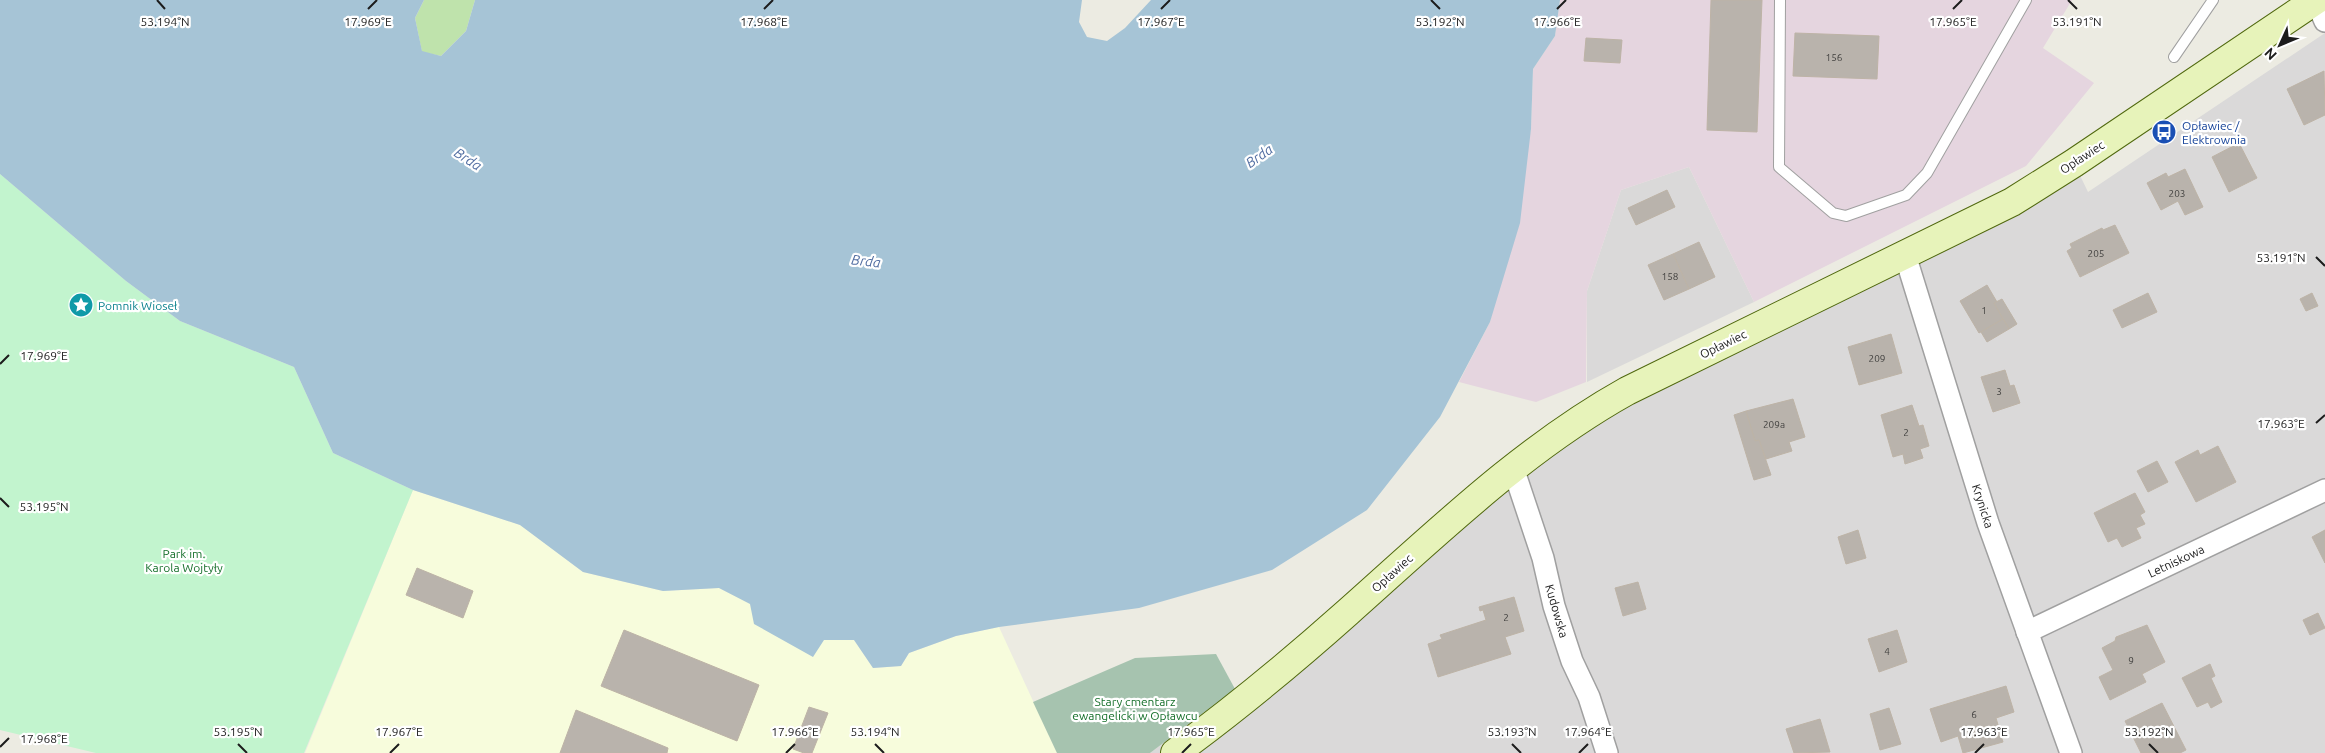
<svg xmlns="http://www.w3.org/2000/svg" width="2325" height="753" viewBox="0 0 2325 753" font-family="Ubuntu,sans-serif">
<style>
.residential{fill:#dad9d9}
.industrial{fill:#e5d5df}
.education{fill:#f7fcdc}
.grass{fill:#bfe3ac}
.cemetery{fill:#a6c3af}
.park{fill:#c2f4ce}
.water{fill:#a6c4d6}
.building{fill:#b9b3ac;stroke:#bdb3a6}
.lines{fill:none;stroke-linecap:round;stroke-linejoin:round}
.lane-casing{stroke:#a0a0a0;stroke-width:12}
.street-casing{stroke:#a0a0a0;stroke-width:24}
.secondary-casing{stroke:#50680e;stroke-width:30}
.lane{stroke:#fff;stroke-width:10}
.street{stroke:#fff;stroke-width:21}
.secondary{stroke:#e7f3ba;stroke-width:28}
.ticks{fill:none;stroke:#1c1c1c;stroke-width:2}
.labels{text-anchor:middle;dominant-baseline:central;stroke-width:4.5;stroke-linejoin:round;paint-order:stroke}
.number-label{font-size:10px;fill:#434240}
.transit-label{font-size:12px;fill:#164399;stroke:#fff;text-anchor:start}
.street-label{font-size:12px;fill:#1c1c1c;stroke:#fff}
.culture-label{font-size:12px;fill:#0d838f;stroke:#fff;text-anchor:start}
.park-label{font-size:12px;fill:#156f2a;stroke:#fff}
.water-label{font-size:14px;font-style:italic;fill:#526ea2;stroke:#fff}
.ticks-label{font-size:12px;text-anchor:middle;fill:#1c1c1c;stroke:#fff;stroke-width:4.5;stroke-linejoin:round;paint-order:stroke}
</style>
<rect width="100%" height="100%" fill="#ecebe2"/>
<g class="residential">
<polygon points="2325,33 2325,753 1150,753 1235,689 1346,614 1513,468 2074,163 2088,192"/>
<polygon points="1689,167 1754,302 1587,382 1587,291 1621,190"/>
</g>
<polygon class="industrial" points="1560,0 2072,0 2043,48 2094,83 2026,166 1754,302 1689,167 1621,190 1587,291 1586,382 1536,402 1459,382 1490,322 1531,129 1533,69 1555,36"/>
<polygon class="education" points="413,490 520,525 583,572 663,591 719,588 824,640 854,640 873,668 901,666 909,653 956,636 999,627 1057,753 305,753"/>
<polygon class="grass" points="424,0 475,0 466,31 441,56 422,52 415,18"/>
<polygon class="cemetery" points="1216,654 1235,689 1150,753 1057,753 1033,702 1135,658"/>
<polygon class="park" points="0,174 126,281 180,321 294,367 333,453 413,490 304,753 96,753 0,730"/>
<polygon class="water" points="0,0 424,0 415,18 422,51 441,56 466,31 475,0 1082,0 1079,22 1087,37 1107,41 1125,28 1151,0 1560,0 1555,36 1533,69 1531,129 1520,223 1490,322 1440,417 1367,510 1272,570 1139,608 999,627 956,636 909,653 901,666 873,668 854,640 824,640 813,657 754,624 750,604 719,588 663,591 583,572 520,525 413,490 333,453 294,367 180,321 126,281 0,174"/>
<g class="building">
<polygon points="1711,0 1762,0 1757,132 1707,130"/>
<polygon points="1795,33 1879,36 1877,79 1793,76"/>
<polygon points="1586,38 1622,40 1620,63 1584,61"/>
<polygon points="2324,71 2325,115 2304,125 2287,89"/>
<polygon points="2239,143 2257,178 2229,192 2212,157"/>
<polygon points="2185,169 2203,207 2185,215 2178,201 2161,210 2147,183 2166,173 2168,177"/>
<polygon points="1667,190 1675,207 1636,225 1628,208"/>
<polygon points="2115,225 2129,253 2080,277 2067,251 2072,248 2070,244 2102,228 2103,230"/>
<polygon points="1699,242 1715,277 1689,289 1673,254"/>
<polygon points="1673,254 1689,289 1664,300 1648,265"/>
<polygon points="1987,285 1997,302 1994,303 2003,319 1979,333 1960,301"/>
<polygon points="2148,293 2157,312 2122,328 2113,310"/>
<polygon points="2312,293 2318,306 2306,311 2300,299"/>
<polygon points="2002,299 2017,324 2009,329 1994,303"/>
<polygon points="2003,319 2009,329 1987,342 1981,332"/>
<polygon points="1891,334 1902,373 1859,385 1848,347"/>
<polygon points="2005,370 2010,386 2014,385 2020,403 1993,412 1981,377"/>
<polygon points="1793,399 1805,437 1789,442 1792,451 1766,459 1759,440 1755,441 1746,411"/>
<polygon points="1912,405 1919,426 1923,425 1929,446 1920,449 1923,458 1905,464 1903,454 1893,457 1881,415"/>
<polygon points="1746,411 1755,441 1759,440 1771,475 1754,480 1734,415"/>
<polygon points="2218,446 2236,482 2196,502 2175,462 2198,450 2200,455"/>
<polygon points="2157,461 2168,482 2148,492 2137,471"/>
<polygon points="2135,493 2145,512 2140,515 2145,524 2136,528 2141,538 2122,547 2117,538 2108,542 2094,513"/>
<polygon points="1858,530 1866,558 1846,564 1838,537"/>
<polygon points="2325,530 2325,563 2312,537"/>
<polygon points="417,568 473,591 463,618 406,595"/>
<polygon points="1638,582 1646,609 1623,616 1615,588"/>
<polygon points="1514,597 1524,631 1505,637 1511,654 1438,677 1428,644 1442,639 1440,635 1486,620 1483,610 1480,611 1479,607"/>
<polygon points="2318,613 2325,628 2310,635 2303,620"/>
<polygon points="2147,625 2165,662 2142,674 2146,682 2110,700 2099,677 2113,670 2102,648 2115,641 2116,637"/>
<polygon points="624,630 759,685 737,741 601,686"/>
<polygon points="1897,630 1907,662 1879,672 1868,639"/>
<polygon points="2210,664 2215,676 2211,678 2222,702 2211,708 2208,702 2197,707 2182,678"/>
<polygon points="2006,686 2014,712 1996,718 2003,742 1963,753 1958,736 1941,742 1930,709"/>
<polygon points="2162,703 2186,750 2180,753 2141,753 2125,721"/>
<polygon points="809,707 828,713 812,753 804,753 793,749"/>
<polygon points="1889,708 1901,744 1880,750 1870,714"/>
<polygon points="576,710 668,748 667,753 560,753"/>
<polygon points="1820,719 1830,752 1794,753 1786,729"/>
</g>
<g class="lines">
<defs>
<g id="lane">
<polyline points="1780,0 1779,167 1833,213 1846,216 1906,195 1927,173 2026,0"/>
<polyline points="2174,57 2213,0"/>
</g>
<g id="street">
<polyline points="2316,0 2325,21"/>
<polyline points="1905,255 1988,523 2071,753"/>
<polyline points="1513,468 1543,558 1554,606 1572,661 1589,697 1607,753"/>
<polyline points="2027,632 2325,490"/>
</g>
<path id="secondary" d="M1175,753C1235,709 1293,661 1348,612C1437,533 1523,449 1627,391L2012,202L2074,163L2316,0"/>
</defs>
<use href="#lane" class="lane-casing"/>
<use href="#street" class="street-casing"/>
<use href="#secondary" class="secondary-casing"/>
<use href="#lane" class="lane"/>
<use href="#street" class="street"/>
<use href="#secondary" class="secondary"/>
</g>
<path class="ticks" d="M157,0L165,9M1431,0L1440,9M2068,0L2077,9M368,9L377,0M764,9L773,0M1161,9L1170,0M1557,9L1566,0M1953,9L1962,0M2316,257L2325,266M0,364L9,355M2316,423L2325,415M0,498L9,507M238,744L247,753M875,744L884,753M1512,744L1521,753M2149,744L2158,753M0,747L9,738M390,753L399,744M786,753L795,744M1182,753L1191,744M1579,753L1588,744M1975,753L1984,744"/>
<defs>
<symbol id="bus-disc" viewBox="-11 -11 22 22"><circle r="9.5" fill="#1a4fb4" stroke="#fff"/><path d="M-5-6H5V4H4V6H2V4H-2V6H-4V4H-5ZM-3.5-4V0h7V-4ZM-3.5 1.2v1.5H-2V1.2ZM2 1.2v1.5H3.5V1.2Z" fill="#fff"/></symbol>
<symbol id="sight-disc" viewBox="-11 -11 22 22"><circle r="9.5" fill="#0f9aa8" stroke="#fff"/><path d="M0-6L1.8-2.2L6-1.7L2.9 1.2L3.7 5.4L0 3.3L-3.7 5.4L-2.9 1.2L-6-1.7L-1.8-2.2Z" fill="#fff"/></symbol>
</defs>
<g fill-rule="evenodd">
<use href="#bus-disc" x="2150" y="118" width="28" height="28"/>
<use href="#sight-disc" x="67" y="291" width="28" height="28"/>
</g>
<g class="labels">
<g class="number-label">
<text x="1834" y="57">156</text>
<text x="2177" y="193">203</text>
<text x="2096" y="253">205</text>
<text x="1670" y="276">158</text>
<text x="1984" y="310">1</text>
<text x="1877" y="358">209</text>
<text x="1999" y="391">3</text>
<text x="1774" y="424">209a</text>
<text x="1906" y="432">2</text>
<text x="1506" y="617">2</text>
<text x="1887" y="651">4</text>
<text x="2131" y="660">9</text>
<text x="1974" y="714">6</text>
</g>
<g class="transit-label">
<text x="2182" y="125">Opławiec /<tspan x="2182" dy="14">Elektrownia</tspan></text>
</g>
<g class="street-label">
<text transform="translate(2082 157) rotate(-33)">Opławiec</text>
<text transform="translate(1723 344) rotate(-26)">Opławiec</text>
<text transform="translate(1983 506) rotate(72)">Krynicka</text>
<text transform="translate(2176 561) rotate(-25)">Letniskowa</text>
<text transform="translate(1392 573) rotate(-42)">Opławiec</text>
<text transform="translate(1557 611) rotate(74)">Kudowska</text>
</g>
<g class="culture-label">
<text x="98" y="305">Pomnik Wioseł</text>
</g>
<g class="park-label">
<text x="184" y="553">Park im.<tspan x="184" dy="14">Karola Wojtyły</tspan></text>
<text x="1135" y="701">Stary cmentarz<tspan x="1135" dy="14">ewangelicki w Opławcu</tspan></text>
</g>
<g class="water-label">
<text transform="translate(1259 156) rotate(-35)">Brda</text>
<text transform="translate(468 159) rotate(33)">Brda</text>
<text transform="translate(866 261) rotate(7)">Brda</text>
</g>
</g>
<g class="ticks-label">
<text x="368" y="26">17.969°E</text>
<text x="764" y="26">17.968°E</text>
<text x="1161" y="26">17.967°E</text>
<text x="1557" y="26">17.966°E</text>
<text x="1953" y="26">17.965°E</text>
<text x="165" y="26">53.194°N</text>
<text x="1440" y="26">53.192°N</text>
<text x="2077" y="26">53.191°N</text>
<text x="2281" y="262">53.191°N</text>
<text x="44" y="360">17.969°E</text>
<text x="2281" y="428">17.963°E</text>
<text x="44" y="511">53.195°N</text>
<text x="238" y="736">53.195°N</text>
<text x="875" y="736">53.194°N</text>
<text x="1512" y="736">53.193°N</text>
<text x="2149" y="736">53.192°N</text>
<text x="399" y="736">17.967°E</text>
<text x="795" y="736">17.966°E</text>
<text x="1191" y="736">17.965°E</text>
<text x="1588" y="736">17.964°E</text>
<text x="1984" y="736">17.963°E</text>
<text x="44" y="743">17.968°E</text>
</g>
<g transform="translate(2280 45) rotate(226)" stroke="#ffffff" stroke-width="4" paint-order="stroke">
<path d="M0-4L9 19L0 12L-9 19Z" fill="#1c1c1c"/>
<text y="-8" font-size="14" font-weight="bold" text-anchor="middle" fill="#1c1c1c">N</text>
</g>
</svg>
